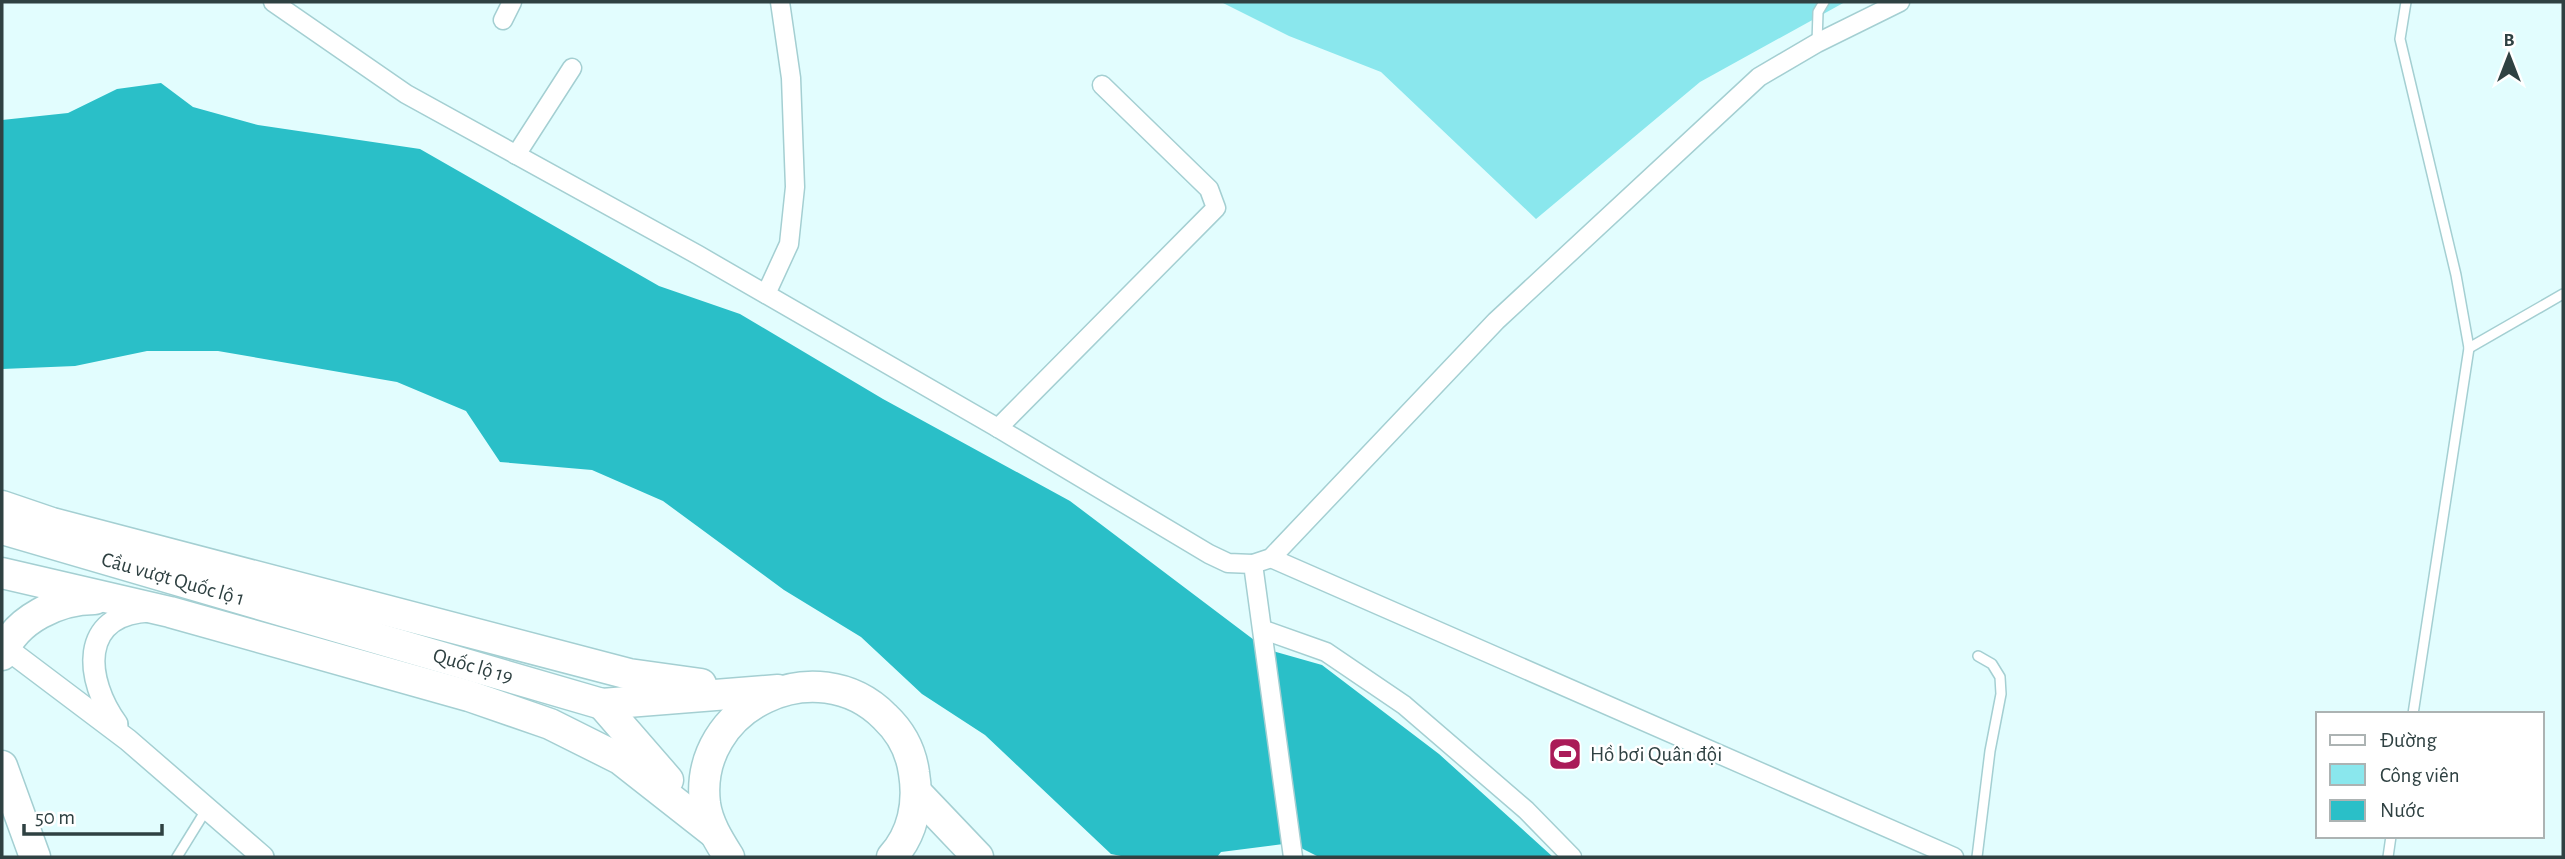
<svg xmlns="http://www.w3.org/2000/svg" width="2565" height="859" viewBox="0 0 2565 859" font-family="'Alegreya Sans',sans-serif">
<style>
.green{fill:#8ae7ed}
.water{fill:#2abfc8}
.lines{fill:none;stroke-linecap:round;stroke-linejoin:round}
.service-casing{stroke:#a4cfd2;stroke-width:12}
.minor-casing{stroke:#a4cfd2;stroke-width:21}
.tertiary-casing{stroke:#a4cfd2;stroke-width:24}
.trunk-casing{stroke:#a4cfd2;stroke-width:33}
.service{stroke:#fff;stroke-width:9}
.minor{stroke:#fff;stroke-width:18}
.tertiary{stroke:#fff;stroke-width:21}
.trunk{stroke:#fff;stroke-width:30}
.labels{text-anchor:middle;dominant-baseline:central;stroke-width:5;stroke-linejoin:round;paint-order:stroke}
.street-label{font-size:21px;fill:#2f4142;stroke:#fff}
.poi-label{font-size:21px;fill:#2f4142;stroke:#fff;text-anchor:start}
</style>
<rect width="100%" height="100%" fill="#e2fdfe"/>
<polygon class="green" points="1221,2 1845,2 1700,82 1536,219 1381,72 1289,36"/>
<polygon class="water" points="161,83 193,107 258,125 420,149 659,286 740,314 883,399 1070,501 1266,649 1322,665 1439,754 1553,857 1319,857 1291,843 1221,852 1217,857 1126,857 1111,854 985,735 922,694 861,637 784,590 663,501 592,470 500,462 466,411 397,382 218,351 147,351 75,366 2,369 2,120 68,113 117,89"/>
<g class="lines">
<defs>
<g id="service">
<polyline points="2406,2 2400,39 2456,275 2469,348 2413,714"/>
<polyline points="1817,43 1818,12 1824,2"/>
<polyline points="2469,348 2563,294"/>
<polyline points="177,857 206,810"/>
<polyline points="1977,857 1990,751 2001,694 2000,677 1992,664 1978,656"/>
<polyline points="2388,857 2391,836"/>
</g>
<g id="minor">
<polyline points="273,2 406,94 698,255 998,428 1209,554 1228,563 1253,564 1293,857"/>
<polyline points="503,20 512,2"/>
<polyline points="516,155 572,68"/>
<polyline points="766,294 789,244 795,187 791,78 780,2"/>
<polyline points="998,428 1216,208 1209,189 1102,85"/>
<polyline points="1271,558 1954,857"/>
<polyline points="1253,564 1271,558 1496,321 1759,77 1817,43 1900,2"/>
<polyline points="1264,630 1326,652 1404,705 1526,810 1572,857"/>
</g>
<g id="tertiary">
<polyline points="2,645 128,740 263,857"/>
<path d="M117,724C85,680 78,614 150,611"/>
</g>
<g id="trunk">
<polyline points="2,506 52,523 629,674 701,684"/>
<polyline points="2,529 602,704 778,690"/>
<polyline points="2,573 170,612 469,696 550,724 620,759 713,832"/>
<path d="M2,655C15,619 59,599 95,599"/>
<polyline points="602,704 668,780"/>
<polyline points="2,766 35,857"/>
<polyline points="917,793 978,857"/>
<path d="M729,857C719,841 708,824 705,804C693,706 817,648 885,717C901,732 911,751 914,773C919,803 913,834 892,857"/>
</g>
</defs>
<use href="#service" class="service-casing"/>
<use href="#minor" class="minor-casing"/>
<use href="#tertiary" class="tertiary-casing"/>
<use href="#trunk" class="trunk-casing"/>
<use href="#service" class="service"/>
<use href="#minor" class="minor"/>
<use href="#tertiary" class="tertiary"/>
<use href="#trunk" class="trunk"/>
</g>
<defs>
<symbol id="stadium-square" viewBox="-11 -11 22 22"><rect x="-9" y="-9" width="18" height="18" rx="4" fill="#aa1b58" stroke="#fff"/><path d="M0-5a6.5 5 0 1 0 0 10a6.5 5 0 1 0 0-10ZM-3.5-1.8h7v3.6h-7Z" fill="#fff"/></symbol>
</defs>
<g fill-rule="evenodd">
<use href="#stadium-square" x="1546" y="735" width="38" height="38"/>
</g>
<g class="labels">
<g class="street-label">
<text transform="translate(173 579) rotate(16)">Cầu vượt Quốc lộ 1</text>
<text transform="translate(473 666) rotate(16)">Quốc lộ 19</text>
</g>
<g class="poi-label">
<text x="1590" y="754">Hồ bơi Quân đội</text>
</g>
</g>
<rect width="2565" height="859" fill="none" stroke="#2f4142" stroke-width="7"/>
<rect x="2316" y="712" width="228" height="126" fill="#ffffff" stroke="#acb3b3" stroke-width="2"/>
<rect x="2330" y="735" width="35" height="10" fill="#ffffff" stroke="#acb3b3" stroke-width="2"/>
<text x="2380" y="747" font-size="21" fill="#2f4142">Đường</text>
<rect x="2330" y="764" width="35" height="21" fill="#8ae7ed" stroke="#acb3b3" stroke-width="2"/>
<text x="2380" y="782" font-size="21" fill="#2f4142">Công viên</text>
<rect x="2330" y="800" width="35" height="21" fill="#2abfc8" stroke="#acb3b3" stroke-width="2"/>
<text x="2380" y="817" font-size="21" fill="#2f4142">Nước</text>
<g transform="translate(2509 56)" stroke="#ffffff" stroke-width="5" paint-order="stroke">
<path d="M0-5L12 26L0 18L-12 26Z" fill="#2f4142"/>
<text y="-10" font-size="19" font-weight="bold" text-anchor="middle" fill="#2f4142">B</text>
</g>
<path d="M24 824v10h138v-10" fill="none" stroke="#2f4142" stroke-width="3.5"/>
<text x="35" y="824" font-size="21" fill="#2f4142" stroke="#ffffff" stroke-width="5" paint-order="stroke">50 m</text>
</svg>
